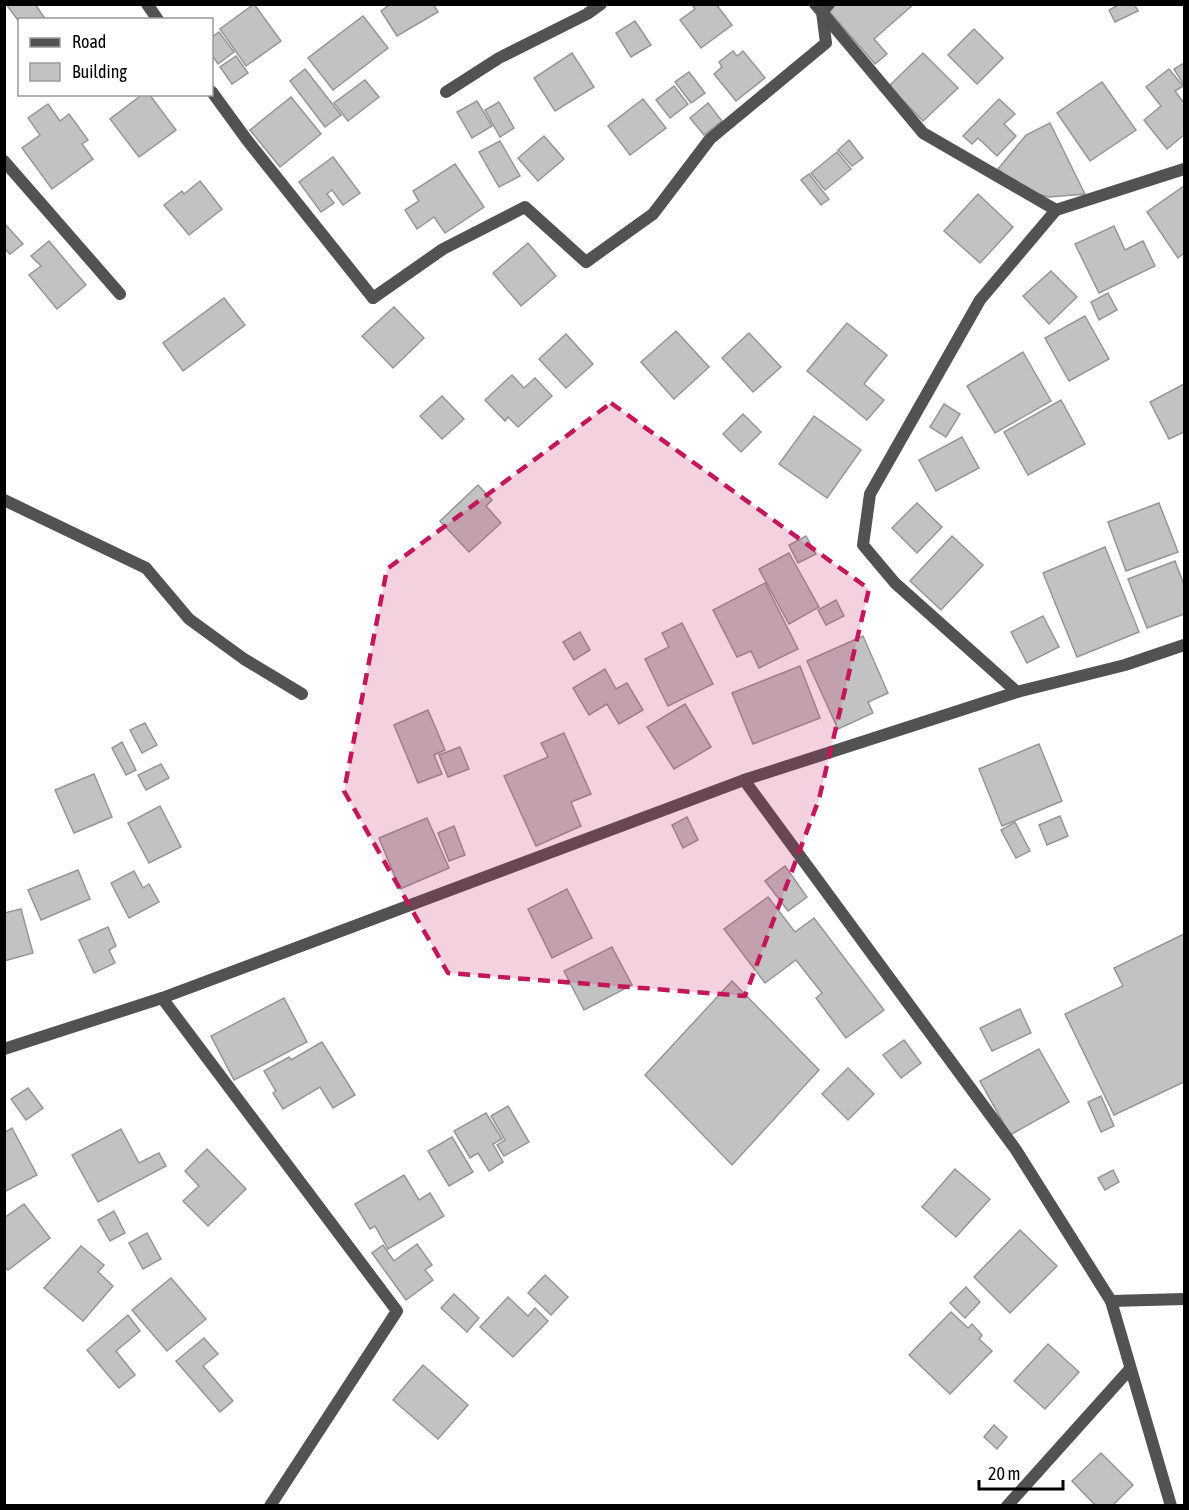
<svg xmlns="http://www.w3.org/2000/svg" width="1189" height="1510" viewBox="0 0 1189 1510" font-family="'Asap Condensed',sans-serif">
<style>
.building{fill:#c2c2c2;stroke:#969696;stroke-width:1.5}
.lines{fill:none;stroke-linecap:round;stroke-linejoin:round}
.lane{stroke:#525252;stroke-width:12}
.street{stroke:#525252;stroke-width:12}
.marked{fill:#c2185b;fill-opacity:0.2;stroke:#c2185b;stroke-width:4.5;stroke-dasharray:12 8;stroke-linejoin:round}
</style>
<rect width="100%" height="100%" fill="#fff"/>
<g class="building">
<polygon points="6,4 35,4 46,20 20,20 20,23"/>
<polygon points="254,4 281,41 246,66 220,29"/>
<polygon points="391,4 433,4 438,12 397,36 381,11"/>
<polygon points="692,4 716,4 732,25 701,48 680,20 695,9"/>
<polygon points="835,4 914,4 874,39 887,54 875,64 828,10"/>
<polygon points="1120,4 1134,4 1138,11 1115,22 1109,10"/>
<polygon points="363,16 388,48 333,90 308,58"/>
<polygon points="635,21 651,45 631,57 616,33"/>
<polygon points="974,29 1003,58 977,84 948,55"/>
<polygon points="219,32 234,52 218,64 212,55 212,37"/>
<polygon points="733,51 737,56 743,51 765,78 736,101 714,74 722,67 719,62"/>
<polygon points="572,53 594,87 555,111 534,78"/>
<polygon points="923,53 958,88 923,121 889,86"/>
<polygon points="236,56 248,73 232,84 220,67"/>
<polygon points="1184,63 1184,85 1174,69"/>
<polygon points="305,69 341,115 325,127 290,81"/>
<polygon points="1169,69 1183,86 1175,91 1184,103 1184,135 1167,149 1144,120 1161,106 1146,87"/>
<polygon points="689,72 705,93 691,103 675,82"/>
<polygon points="365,80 379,97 348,121 334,103"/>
<polygon points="1102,82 1136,130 1090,161 1057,113"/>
<polygon points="674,86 688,104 670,118 656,100"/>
<polygon points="143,94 149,94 176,130 139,157 110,119"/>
<polygon points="291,97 321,134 280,167 250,130"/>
<polygon points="643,99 666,128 630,155 608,126"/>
<polygon points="999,99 1015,114 1004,124 1016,136 997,156 978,138 972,144 963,136"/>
<polygon points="477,101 492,126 472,138 457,112"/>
<polygon points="499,102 514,128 500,137 485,110"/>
<polygon points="708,103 722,121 704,135 690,118"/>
<polygon points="48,104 60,121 69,114 88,140 82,144 93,159 52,189 22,148 40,135 28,118"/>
<polygon points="1050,123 1080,184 1085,194 1049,197 1034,193 1015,183 998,169 1026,135"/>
<polygon points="544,136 564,159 538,181 518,158"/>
<polygon points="849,140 863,158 852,166 838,150"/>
<polygon points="500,141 520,176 499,187 479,152"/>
<polygon points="837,152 851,169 825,190 811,173"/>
<polygon points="333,157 360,193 343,205 332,190 327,194 334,203 321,212 299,182"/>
<polygon points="455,164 484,207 445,233 434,217 417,229 405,210 419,201 413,191"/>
<polygon points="809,174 829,199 821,205 801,180"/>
<polygon points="200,181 222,209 189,235 164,205 182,191 184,194"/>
<polygon points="1184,186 1184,253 1178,258 1147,212"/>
<polygon points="978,194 1013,227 980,263 944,231"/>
<polygon points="4,223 23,244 10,254 4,248"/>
<polygon points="1114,226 1125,250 1143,241 1155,266 1099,293 1075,244"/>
<polygon points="49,241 86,285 57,309 29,275 41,266 31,256"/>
<polygon points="528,243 556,276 521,306 493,273"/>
<polygon points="1051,271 1077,297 1049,324 1023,296"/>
<polygon points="1108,293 1117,310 1099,320 1091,302"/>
<polygon points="224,298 245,325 183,371 163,343"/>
<polygon points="394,307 424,338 393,368 362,336"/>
<polygon points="1085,316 1109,359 1069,381 1045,338"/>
<polygon points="847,323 887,355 864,384 884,400 867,420 807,371"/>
<polygon points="676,331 709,367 674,399 641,362"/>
<polygon points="749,333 781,367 753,392 722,358"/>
<polygon points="566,334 593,364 566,388 539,359"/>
<polygon points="1023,352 1051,401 995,433 967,386"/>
<polygon points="512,375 524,388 535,378 552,396 518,427 508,417 505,421 485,400"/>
<polygon points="1184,384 1184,432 1169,439 1150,402"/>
<polygon points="442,396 464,419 442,439 420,416"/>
<polygon points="1061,400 1085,444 1028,475 1004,432"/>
<polygon points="944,404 960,414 946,437 930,427"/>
<polygon points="743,414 761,432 741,452 723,434"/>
<polygon points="814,416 861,450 827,498 779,464"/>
<polygon points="962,437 979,468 936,491 919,460"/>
<polygon points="478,485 492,500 486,506 501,523 469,552 440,521"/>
<polygon points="917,503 942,527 917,553 892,528"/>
<polygon points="1159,503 1178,552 1126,571 1108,522"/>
<polygon points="806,536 816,554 798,563 789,545"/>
<polygon points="952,536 983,565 941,610 910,581"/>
<polygon points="1105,547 1139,632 1077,657 1043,573"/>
<polygon points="789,553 819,607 789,624 759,569"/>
<polygon points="1175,561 1184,585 1184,614 1147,628 1128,579"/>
<polygon points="765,583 798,649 759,668 751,651 737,657 713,610"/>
<polygon points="836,600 844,616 826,625 818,610"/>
<polygon points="1043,616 1059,647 1027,663 1011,632"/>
<polygon points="682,623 713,684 668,706 645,659 669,647 662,633"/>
<polygon points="580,632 590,650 574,660 563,642"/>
<polygon points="863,636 888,693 868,702 873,713 838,729 807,661"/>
<polygon points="800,666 820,718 753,744 732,693"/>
<polygon points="605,669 616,689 627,683 643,710 619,724 607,704 589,715 573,688"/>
<polygon points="685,704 711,747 674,769 647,727"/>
<polygon points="428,710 445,750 434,755 442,774 418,783 394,725"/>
<polygon points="145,723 157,745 142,753 130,730"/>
<polygon points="564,733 591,794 571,802 581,826 536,846 504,776 548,757 541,743"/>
<polygon points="122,742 136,770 126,775 112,748"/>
<polygon points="1039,744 1062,801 1002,826 979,769"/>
<polygon points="460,747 469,769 448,777 439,755"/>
<polygon points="161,764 169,778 146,790 138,775"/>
<polygon points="94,774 112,817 74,833 55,790"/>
<polygon points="160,806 181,847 149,863 128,823"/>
<polygon points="1060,816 1068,836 1047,845 1039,825"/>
<polygon points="687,817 698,840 683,848 672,825"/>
<polygon points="427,818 449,868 400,889 379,838"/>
<polygon points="1015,822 1030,851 1016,858 1001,830"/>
<polygon points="454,826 465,855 449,861 438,833"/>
<polygon points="785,866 807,897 788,911 765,881"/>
<polygon points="78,870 90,899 41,920 28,890"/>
<polygon points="134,871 143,888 149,884 159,902 129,918 111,883"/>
<polygon points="567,889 592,938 552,958 528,909"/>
<polygon points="768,897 795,932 814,918 884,1010 846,1038 816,998 822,993 796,960 765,983 724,929"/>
<polygon points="21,909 33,953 4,961 4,913"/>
<polygon points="108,927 116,946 109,950 115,963 94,973 79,940"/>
<polygon points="1184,934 1184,1082 1114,1115 1065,1014 1123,986 1114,968"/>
<polygon points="612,947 632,985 584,1010 564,971"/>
<polygon points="732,981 819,1070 732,1165 645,1075"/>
<polygon points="284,998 307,1042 234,1080 211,1036"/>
<polygon points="1020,1009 1031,1033 992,1051 980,1028"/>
<polygon points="904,1040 921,1063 901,1078 883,1055"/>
<polygon points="322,1042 355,1095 333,1108 320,1087 283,1109 273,1093 276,1091 264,1071 289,1057 291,1060"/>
<polygon points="1039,1049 1069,1102 1010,1135 980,1081"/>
<polygon points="848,1068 874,1094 848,1120 822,1094"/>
<polygon points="28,1088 43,1108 26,1120 11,1099"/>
<polygon points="1101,1096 1114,1126 1101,1132 1088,1102"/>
<polygon points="508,1106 529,1142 504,1156 497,1145 505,1140 491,1116"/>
<polygon points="486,1113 502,1139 493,1144 503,1162 489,1171 478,1153 470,1158 454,1131"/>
<polygon points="12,1128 37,1175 4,1192 4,1133"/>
<polygon points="121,1129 139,1163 159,1153 166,1166 98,1202 72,1155"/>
<polygon points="452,1137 473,1172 449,1186 428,1151"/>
<polygon points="207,1149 246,1189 208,1226 183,1201 199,1186 185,1171"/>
<polygon points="955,1169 990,1199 956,1237 922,1207"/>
<polygon points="1113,1170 1119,1182 1105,1190 1098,1178"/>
<polygon points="404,1175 419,1200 430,1193 444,1216 388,1249 375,1226 370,1229 355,1204"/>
<polygon points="24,1204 50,1238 8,1270 4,1266 4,1218"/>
<polygon points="114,1211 125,1233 110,1241 98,1220"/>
<polygon points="1020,1230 1057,1266 1010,1313 974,1277"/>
<polygon points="147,1233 161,1259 143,1269 129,1243"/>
<polygon points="417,1244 432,1265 425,1270 433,1280 406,1300 372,1253 383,1245 394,1261"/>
<polygon points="81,1246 104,1265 98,1272 113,1286 83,1321 44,1288"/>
<polygon points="545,1275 568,1297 551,1315 528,1293"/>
<polygon points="171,1278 206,1319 167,1351 132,1310"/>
<polygon points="966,1287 980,1302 965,1318 950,1303"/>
<polygon points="454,1294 479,1318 467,1332 441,1308"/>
<polygon points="508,1297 528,1316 535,1308 548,1321 513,1357 480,1327"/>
<polygon points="951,1312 968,1328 972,1324 982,1335 979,1339 992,1351 950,1394 909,1355"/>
<polygon points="128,1315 140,1331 116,1351 135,1375 119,1388 87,1350"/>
<polygon points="204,1338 218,1354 203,1366 233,1401 220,1412 176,1361"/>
<polygon points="1048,1344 1079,1372 1045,1409 1014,1381"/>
<polygon points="423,1365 468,1405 438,1439 393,1400"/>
<polygon points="994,1425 1007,1437 997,1449 984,1437"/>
<polygon points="1101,1453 1133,1485 1112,1506 1096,1506 1072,1481"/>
</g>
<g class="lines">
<g class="lane">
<polyline points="446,92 499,58 587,14 601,4"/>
<polyline points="373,298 443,249 525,207 586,262 653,214 710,139 826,43 822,12 829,4"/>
<polyline points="1007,1506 1130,1369"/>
</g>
<g class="street">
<polyline points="147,4 158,20"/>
<polyline points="815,4 923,133 1056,210 980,300 870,494 863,545 895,583 1017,692"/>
<polyline points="212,92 247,140 373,298"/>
<polyline points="4,161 120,294"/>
<polyline points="1056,210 1184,169"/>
<polyline points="4,500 146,568 189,619 244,659 302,694"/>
<polyline points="744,780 1016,1150 1111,1301 1171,1506"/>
<polyline points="162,998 397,1311 270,1506"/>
<polyline points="4,1049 162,998 744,780 1017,692 1125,665 1184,645"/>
<polyline points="1111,1301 1184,1299"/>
</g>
</g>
<path class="marked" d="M611,403L869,589L819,799L745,996L448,973L344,791L387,569Z"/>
<rect width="1189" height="1510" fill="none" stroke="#000000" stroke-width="12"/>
<rect x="18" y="18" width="195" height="78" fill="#ffffff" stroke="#999999" stroke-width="1.5"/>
<rect x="30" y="38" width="30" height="9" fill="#525252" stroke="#999999" stroke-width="1.5"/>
<text x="72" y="48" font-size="18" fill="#000000">Road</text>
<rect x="30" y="63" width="30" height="18" fill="#c2c2c2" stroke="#999999" stroke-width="1.5"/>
<text x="72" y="78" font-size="18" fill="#000000">Building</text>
<path d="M979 1480v9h84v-9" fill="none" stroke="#000000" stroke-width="3"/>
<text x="988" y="1480" font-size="18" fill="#000000" stroke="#ffffff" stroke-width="4.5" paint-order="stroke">20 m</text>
</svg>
